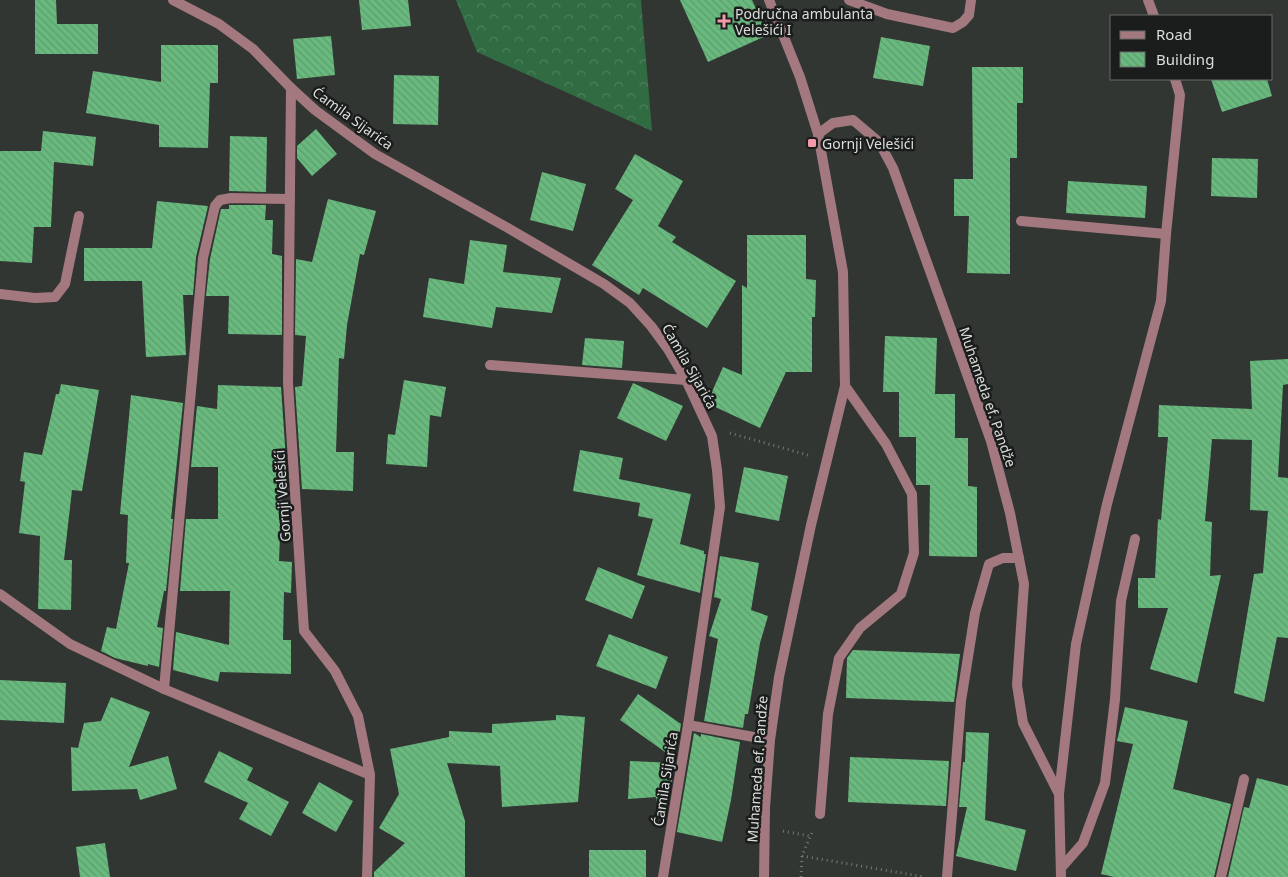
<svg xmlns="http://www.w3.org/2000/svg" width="1288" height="877" viewBox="0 0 1288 877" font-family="'Noto Sans',sans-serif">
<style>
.forest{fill:url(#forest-crowns)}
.building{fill:url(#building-back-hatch)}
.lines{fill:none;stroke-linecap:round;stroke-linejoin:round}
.path{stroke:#747875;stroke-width:3;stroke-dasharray:1 4;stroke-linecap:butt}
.lane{stroke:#a3797f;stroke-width:10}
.street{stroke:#a3797f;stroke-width:10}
.poi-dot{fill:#f39aaa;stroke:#1b1d1c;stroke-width:2}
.labels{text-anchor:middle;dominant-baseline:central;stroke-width:5;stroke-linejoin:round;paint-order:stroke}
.poi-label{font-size:14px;fill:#dbdedc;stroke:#1b1d1c;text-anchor:start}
.street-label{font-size:14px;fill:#dbdedc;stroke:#1b1d1c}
</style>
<defs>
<pattern id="forest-crowns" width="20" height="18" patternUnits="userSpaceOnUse" patternTransform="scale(1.25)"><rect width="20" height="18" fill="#306b41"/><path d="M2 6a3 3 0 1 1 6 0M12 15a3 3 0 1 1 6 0" fill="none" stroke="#4d805c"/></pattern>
<pattern id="building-back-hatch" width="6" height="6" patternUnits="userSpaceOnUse" patternTransform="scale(1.25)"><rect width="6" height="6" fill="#69ba7e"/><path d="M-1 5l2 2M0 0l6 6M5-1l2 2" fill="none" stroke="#5f9c6f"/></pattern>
</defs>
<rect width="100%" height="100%" fill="#323633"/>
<polygon class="forest" points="456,0 641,0 652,131 477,52"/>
<g class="building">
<polygon points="35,0 56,0 57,24 98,24 98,54 35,54"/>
<polygon points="359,0 408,0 411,26 362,30"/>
<polygon points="680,0 752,0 768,35 708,62"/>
<polygon points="331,36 335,75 297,79 293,39"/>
<polygon points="881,37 930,46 923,86 873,78"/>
<polygon points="161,45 218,45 218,83 210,83 208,148 159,147 159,125 86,113 93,71 161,82"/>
<polygon points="972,67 1023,67 1023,103 1017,103 1017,158 1010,158 1010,274 967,273 969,216 954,216 954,179 973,179"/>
<polygon points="394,75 439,76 438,125 393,124"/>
<polygon points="1211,79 1267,79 1272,96 1222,112"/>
<polygon points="316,129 337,154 312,176 297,158 297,146"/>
<polygon points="43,131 96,137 93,166 54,162 51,227 34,227 32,263 0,261 0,151 41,151"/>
<polygon points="230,136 267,137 266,192 229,191"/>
<polygon points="635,154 683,181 658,226 676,237 672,242 736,281 707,328 643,288 639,295 592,265 633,200 615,189"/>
<polygon points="1212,158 1258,159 1257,198 1211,196"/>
<polygon points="542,172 586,184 573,231 530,220"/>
<polygon points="1068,181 1147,186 1145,218 1066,213"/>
<polygon points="328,199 376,211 364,255 360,254 347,325 344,359 339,358 336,452 354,452 353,491 302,489 295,387 302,386 306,336 295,335 296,259 312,262"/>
<polygon points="157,201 208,206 196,257 193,295 183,295 186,355 146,357 142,281 84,281 84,248 152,248"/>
<polygon points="229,205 266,205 265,220 273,220 272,254 282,256 282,335 228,334 229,296 206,296 210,259 221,209 229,209"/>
<polygon points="747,235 806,235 806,279 816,280 815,317 812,317 812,372 786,372 760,428 707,403 723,367 742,375 742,285 747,288"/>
<polygon points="470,240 507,245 503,272 561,278 552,313 496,307 492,328 423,317 429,278 464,284"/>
<polygon points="885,336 937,338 935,394 955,394 955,438 968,438 968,486 977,487 977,557 929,556 930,485 916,485 916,437 899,437 899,392 883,392"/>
<polygon points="585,338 624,341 622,368 582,365"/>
<polygon points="1288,359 1288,384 1283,385 1278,477 1288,478 1288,638 1277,637 1264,702 1234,693 1254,574 1263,573 1268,511 1250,510 1252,440 1212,439 1205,521 1212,522 1210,576 1221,575 1197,683 1150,669 1168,608 1138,608 1138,578 1155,578 1158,519 1161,520 1168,437 1158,437 1159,405 1252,409 1250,361"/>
<polygon points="404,380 446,387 441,417 430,415 427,467 386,464 388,434 395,435"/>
<polygon points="633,383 683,406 666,441 617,418"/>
<polygon points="61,384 99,390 82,491 72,490 64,560 72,560 71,610 38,609 40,536 19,533 25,482 20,481 24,452 42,455 56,394 59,394"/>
<polygon points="218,385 281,387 288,489 282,489 279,561 292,562 291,593 284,592 283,640 291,640 291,674 220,672 218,682 173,670 176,632 229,645 230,591 180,591 186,519 218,519 218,467 191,467 197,406 217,409"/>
<polygon points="131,395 183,403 171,519 173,519 166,591 164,591 157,627 163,628 159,667 148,664 148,666 115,658 101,651 107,627 116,629 129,563 126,563 128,515 120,514"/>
<polygon points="580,450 623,458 619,479 691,494 680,544 704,551 704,554 706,554 700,593 637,575 653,519 638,516 640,503 573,491"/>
<polygon points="744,467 788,476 779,521 735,512"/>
<polygon points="720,556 759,563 751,610 768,616 760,643 748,714 745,714 743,728 704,721 718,639 709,636 721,599 714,597"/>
<polygon points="598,567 645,586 632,619 585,600"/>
<polygon points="609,634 668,657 656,689 596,666"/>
<polygon points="853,650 960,654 954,702 846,698 847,658"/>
<polygon points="0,680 66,683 64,723 0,720"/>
<polygon points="638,694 681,724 675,759 620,720"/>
<polygon points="111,697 150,712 129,767 168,756 177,789 140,800 137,789 72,791 71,747 78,748 84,723 101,721"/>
<polygon points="1125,707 1188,721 1173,789 1231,804 1214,877 1114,877 1101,874 1133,744 1117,741"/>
<polygon points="556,715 585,717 578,802 502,807 500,766 447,763 465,821 465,877 374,877 374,872 405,843 379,828 399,794 390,749 449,737 449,731 492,733 492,724 556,720"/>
<polygon points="966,732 989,733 985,820 1026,830 1016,871 956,856 967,807 959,807 963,762 965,762"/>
<polygon points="694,733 701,737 701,734 740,742 731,800 722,842 677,832"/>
<polygon points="219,751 253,768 247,780 289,802 271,836 239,819 248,803 204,782"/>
<polygon points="850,757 949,761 946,806 848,802"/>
<polygon points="630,761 675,763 667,808 658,807 656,797 628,799"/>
<polygon points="1257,778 1288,786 1288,877 1228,877 1244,807 1249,808"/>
<polygon points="319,782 353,801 336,832 302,813"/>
<polygon points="105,843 110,877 80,877 76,847"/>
<rect x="589" y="850" width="57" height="27"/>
</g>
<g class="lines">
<g class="path">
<polyline points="730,433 811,456"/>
<polyline points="783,831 810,836"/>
<polyline points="802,856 925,877"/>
<polyline points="801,877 802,856 813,830"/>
</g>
<polyline class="lane" points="1021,221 1166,234"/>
<g class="street">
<polyline points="173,0 219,24 253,49 291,88 315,110 375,154 508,228 604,284 630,303 651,326 668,349 686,380 712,436 717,470 720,507 688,725 663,877"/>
<polyline points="849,0 887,14 953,28 963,22 969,15 971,0"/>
<polyline points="1148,0 1154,16"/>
<polyline points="291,88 288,383 304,631 335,671 358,716 370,775 367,877"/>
<polyline points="818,134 833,123 853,120 879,142 893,168 991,441 1010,513 1024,584 1017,685 1023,723 1059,794 1061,877"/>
<polyline points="0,294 35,298 55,297 65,284 79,216"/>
<polyline points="490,365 686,380"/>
<polyline points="0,594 70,644 164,689 370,775"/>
<polyline points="164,689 203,258 215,206 220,200 231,198 290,199"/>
<polyline points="688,725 770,740"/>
<polyline points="1059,794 1076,644 1107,504 1161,301 1166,234 1180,95 1175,79"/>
<polyline points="820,814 828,714 839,658 860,628 901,594 914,553 912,494 886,444 845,386"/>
<polyline points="1061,868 1083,843 1105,783 1115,699 1121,601 1135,539"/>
<polyline points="764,877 765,808 770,740 779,677 811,525 845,386 843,272 818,134 800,77 769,0"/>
<polyline points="947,877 961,701 975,613 989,564 1003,558 1019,558"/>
<polyline points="1221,877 1244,779"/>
</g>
</g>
<g class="poi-dot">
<path d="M721.5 13.5h5v5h5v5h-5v5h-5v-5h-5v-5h5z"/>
<rect x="807" y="138" width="10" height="10" rx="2.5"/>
</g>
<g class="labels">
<g class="poi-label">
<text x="735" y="13">Područna ambulanta<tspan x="735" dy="16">Velešići I</tspan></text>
<text x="822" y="143">Gornji Velešići</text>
</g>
<g class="street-label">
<text transform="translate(353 118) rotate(36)">Ćamila Sijarića</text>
<text transform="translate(690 366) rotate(60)">Ćamila Sijarića</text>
<text transform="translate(988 397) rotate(71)">Muhameda ef. Pandže</text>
<text transform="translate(282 496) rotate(-94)">Gornji Velešići</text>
<text transform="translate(757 769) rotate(-86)">Muhameda ef. Pandže</text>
<text transform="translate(665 779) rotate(-81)">Ćamila Sijarića</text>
</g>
</g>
<rect x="1110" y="15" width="162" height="65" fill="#1b1d1c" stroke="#686a69"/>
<rect x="1120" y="31" width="25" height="8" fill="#a3797f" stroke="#686a69"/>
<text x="1156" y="40" font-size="15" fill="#dbdedc">Road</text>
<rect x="1120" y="52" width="25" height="15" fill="url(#building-back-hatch)" stroke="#686a69"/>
<text x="1156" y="65" font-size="15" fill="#dbdedc">Building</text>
</svg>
